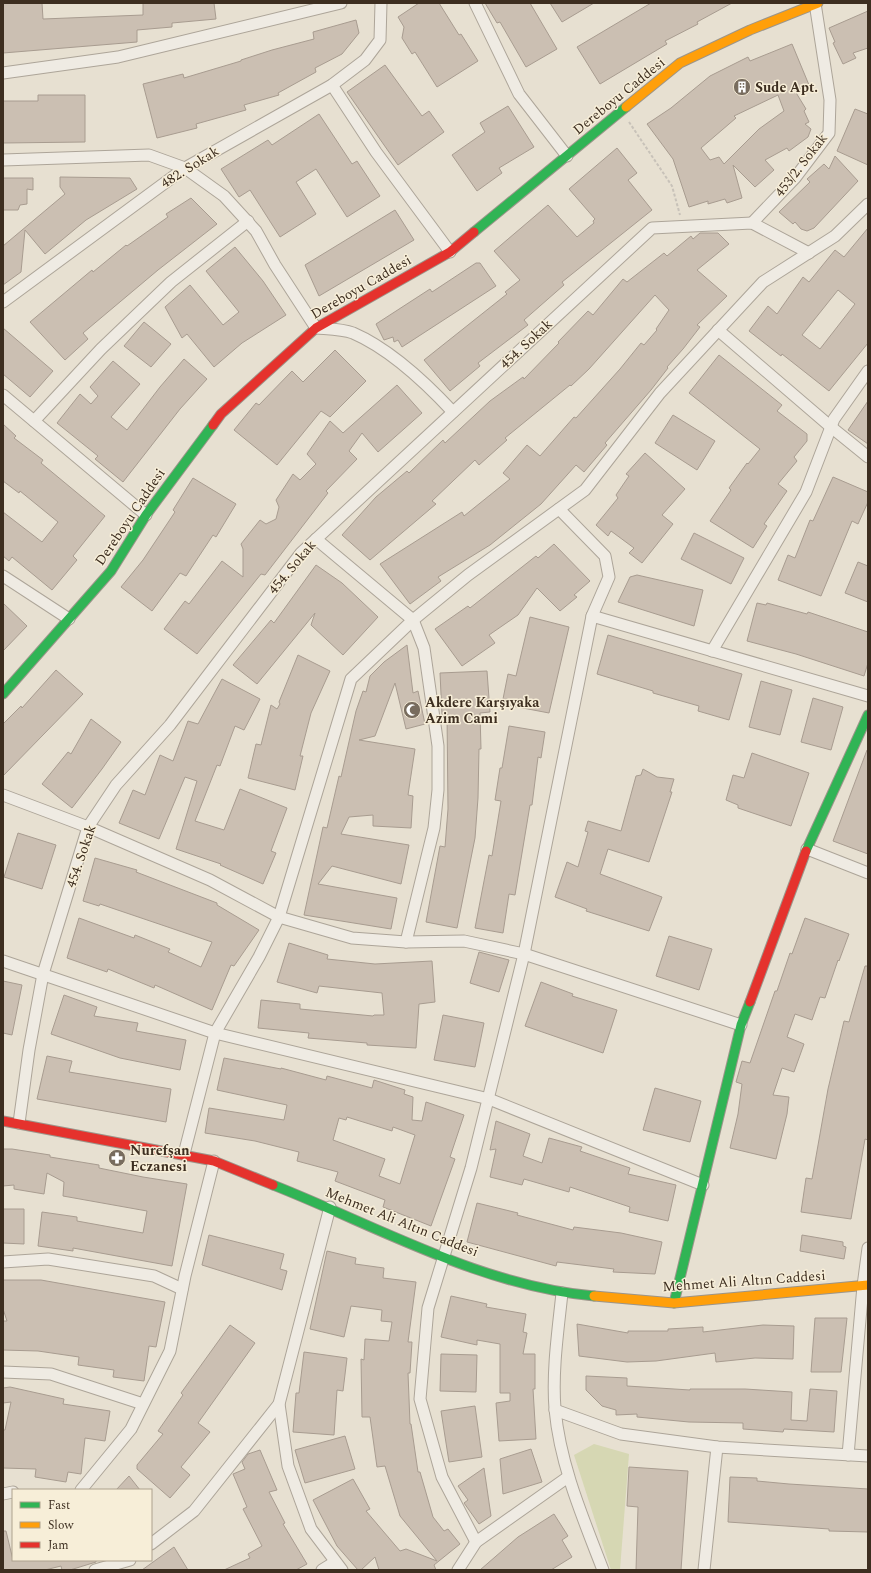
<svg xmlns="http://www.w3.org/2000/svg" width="871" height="1573" viewBox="0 0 871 1573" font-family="Spectral,serif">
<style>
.green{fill:#d6d7b3}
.building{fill:#cbbfb2;stroke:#a89c90;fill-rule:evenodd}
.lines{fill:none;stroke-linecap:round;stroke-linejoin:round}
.street-casing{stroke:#ada599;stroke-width:13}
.fast-casing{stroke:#9c958a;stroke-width:11}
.slow-casing{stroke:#9c958a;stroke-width:11}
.jam-casing{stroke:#9c958a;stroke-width:11}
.path{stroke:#c8c2b9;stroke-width:2;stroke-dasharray:3 2;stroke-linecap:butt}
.street{stroke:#efebe3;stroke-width:11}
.fast{stroke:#30b455;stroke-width:9}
.slow{stroke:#ff9f0a;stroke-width:9}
.jam{stroke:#e5322d;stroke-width:9}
.labels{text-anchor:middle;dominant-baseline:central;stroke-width:3;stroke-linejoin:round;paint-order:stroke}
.poi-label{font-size:14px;font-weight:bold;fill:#3d2e20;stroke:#f7eed8;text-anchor:start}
.street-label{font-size:14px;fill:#3d2e20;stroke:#f7eed8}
</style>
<rect width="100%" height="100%" fill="#e7e0d1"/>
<polygon class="green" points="594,1444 629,1454 620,1570 611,1570 574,1455"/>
<g class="building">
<polygon points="3,3 42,3 43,19 143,15 143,3 214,3 216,19 172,23 172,27 137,30 137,42 3,53"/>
<polygon points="419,3 439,3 459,35 461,34 478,61 437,87 415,52 412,54 402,38 404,27 398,17"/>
<polygon points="485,3 530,3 557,49 526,67 500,22 497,23"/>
<polygon points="550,3 594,3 562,22"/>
<polygon points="651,3 732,3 697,22 698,24 665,41 667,44 600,84 577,47"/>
<polygon points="868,11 868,48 853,53 856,58 843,64 833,43 835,42 829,28"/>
<polygon points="356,20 359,33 342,54 315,68 316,72 278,93 279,95 244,105 246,110 196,124 197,128 157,138 143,84 183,74 184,78 241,61 241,60 272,50 314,39 313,32"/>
<path d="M792,44L809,85L795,91L806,109L804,111L809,122L805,124L811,129L808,137L789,151L787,148L765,160L774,170L755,187L733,165L742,198L727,203L725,199L708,204V201L689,207L673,159L647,124L671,108L710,76L748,57L750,61ZM778,95L784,111L759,129L724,164L719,157L710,160L701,148L736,118L734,116Z"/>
<polygon points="385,65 422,116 429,111 444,132 398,165 347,92"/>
<polygon points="38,95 85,95 85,142 3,143 3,101 38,101"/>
<polygon points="508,106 534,147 499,168 502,173 477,191 452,155 485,132 480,123"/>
<polygon points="855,109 868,114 868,165 837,151"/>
<polygon points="319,114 352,164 357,161 380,196 347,217 316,169 296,182 316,214 280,237 250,190 239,197 221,169 268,140 272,145"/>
<polygon points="617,148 637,173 628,180 652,210 562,282 564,285 524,320 528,325 478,363 480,366 450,391 424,360 507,294 505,292 520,280 494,251 548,205 577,237 594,223 593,221 595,219 569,189"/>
<polygon points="835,156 858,181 814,228 807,231 801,229 795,222 793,224 779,212 810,182 807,179 824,164 829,169"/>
<polygon points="60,177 130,178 137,189 86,220 45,254 25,230 21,272 3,285 3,246 65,194 60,187"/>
<polygon points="3,178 33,178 33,190 27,189 27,204 20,205 18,210 3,210"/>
<polygon points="191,198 217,224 158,270 83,333 88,339 65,360 30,322 92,270 93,272 126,245 127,246 168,217 166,214"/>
<polygon points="395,210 414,240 319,296 305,265"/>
<path d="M868,228V343L829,391L782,354L781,356L749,331L768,306L777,314L803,277L809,282L835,250L844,257ZM838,290L855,304L820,349L802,335Z"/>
<polygon points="700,233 718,233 729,244 697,270 727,296 697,325 700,327 683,349 667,367 668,368 651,390 605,443 607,445 584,472 576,465 541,504 490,545 438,577 441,581 410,604 380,564 462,512 464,516 510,479 503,473 527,445 540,456 574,417 576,418 620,369 641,343 644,345 657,330 656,329 669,310 655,295 589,369 571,386 570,385 505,438 507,440 479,465 475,460 432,501 436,504 370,560 342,535 376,497 407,471 409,473 443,440 445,443 490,401 523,377 524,379 559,343 558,342 588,311 593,315 623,279 627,282 664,253 667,256 691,236 693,239"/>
<polygon points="235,247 263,281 286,315 242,343 214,367 187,334 182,338 165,307 190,285 223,325 239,312 206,271"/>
<polygon points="476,263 480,263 496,286 402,347 398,340 394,342 393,337 384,340 376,324 430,289 432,292"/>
<polygon points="144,322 171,344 151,367 124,346"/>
<polygon points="3,328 53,371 30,397 3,374"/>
<polygon points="335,350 366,381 330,417 321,411 277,465 234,430 256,403 259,405 292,371 303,382"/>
<polygon points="719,355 782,405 777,411 807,434 807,441 794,457 797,461 778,484 787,491 764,524 767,526 753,548 710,521 731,490 729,488 747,463 748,464 760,449 689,393"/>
<polygon points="184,359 207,379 180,409 123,482 95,459 98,456 57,423 80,394 91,404 98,396 90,387 113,361 140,384 111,417 127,430 160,387"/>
<polygon points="397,385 422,413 378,452 362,433 349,451 357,459 326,491 328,493 265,575 261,574 197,654 164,629 185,601 189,604 222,561 243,577 243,549 241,544 260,520 266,524 276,519 279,507 276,500 293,474 300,480 316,464 307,454 330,421 343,433"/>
<polygon points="868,401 868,444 848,430"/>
<polygon points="673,415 715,441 697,470 655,443"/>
<polygon points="3,424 16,436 14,438 43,460 41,463 105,516 73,556 77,560 52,590 12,557 9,561 3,556 3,512 42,542 58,522 20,491 19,493 3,481"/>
<polygon points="645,453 685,489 662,515 673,524 642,563 629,553 634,548 611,531 608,536 596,525 618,498 616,495 629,476 626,474"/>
<polygon points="833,477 868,492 868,502 858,524 852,521 821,596 778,580 788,555 795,558 810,520 813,521"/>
<polygon points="193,478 236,504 216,537 213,535 186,576 180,573 152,611 121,587 143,560 175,512 173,510"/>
<polygon points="694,533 744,558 731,584 681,559"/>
<polygon points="554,544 590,581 574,595 577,597 560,611 537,588 518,615 489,635 495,643 462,666 435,629 468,606 470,608 536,556 538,558"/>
<polygon points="858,562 868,566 868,602 845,593"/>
<polygon points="316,565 342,583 378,617 343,655 311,625 315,613 257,684 233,665 271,620 274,623"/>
<polygon points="637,575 703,590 694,626 618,602 630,577"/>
<polygon points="3,603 27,626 3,651"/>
<polygon points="757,603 766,605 767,603 807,614 808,612 868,632 868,663 864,676 796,654 747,641"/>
<polygon points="530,617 569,627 549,713 502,704 508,674 516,676"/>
<polygon points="608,635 742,674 729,720 698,711 699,706 653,693 653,691 597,674"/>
<polygon points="407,645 413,693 418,691 425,724 406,729 395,683 375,736 359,740 415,749 408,795 413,796 411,828 373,826 373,815 349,817 341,834 409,845 401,884 332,866 318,884 397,898 391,929 304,915 323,827 327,828 339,776 341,777 356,711 363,691 366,692 370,676 384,662"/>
<polygon points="298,655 330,671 311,713 300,756 303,756 295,790 248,778 256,744 261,745 271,705 277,709 280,704 279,702"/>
<polygon points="56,670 83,694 3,776 3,724 21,706 22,708"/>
<polygon points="487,671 490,712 480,713 481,749 479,749 478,798 475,838 457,928 426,922 440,846 445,847 448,809 447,714 442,715 440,673"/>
<polygon points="222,679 260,699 244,730 235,726 220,766 217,765 195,821 224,830 240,789 287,808 271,851 276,853 263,884 220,865 221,864 176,849 197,781 185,777 159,839 119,823 133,790 145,795 160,755 173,761 188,721 198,724"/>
<polygon points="761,681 792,690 780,735 749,727"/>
<polygon points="813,698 843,707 831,750 801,742"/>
<polygon points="91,719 121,742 102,769 72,808 42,784 68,752 71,754"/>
<polygon points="509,726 545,732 541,758 538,757 532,805 530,805 515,895 509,894 503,933 475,928 489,855 492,856 501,801 495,800 500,768 502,768"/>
<polygon points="867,750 868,750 868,854 833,841"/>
<polygon points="752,753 809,773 791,826 738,808 738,805 726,800 733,775 744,778"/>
<polygon points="643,769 657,777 674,779 670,792 672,792 649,862 608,849 600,874 662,897 649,931 586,911 587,909 555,897 567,862 578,867 588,832 585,831 588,821 621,831 636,776 641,775"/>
<polygon points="18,833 56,845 42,889 4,877"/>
<polygon points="95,858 137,870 136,872 217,903 217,905 259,930 234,966 231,965 212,1010 155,985 154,988 108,969 107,972 67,958 79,918 134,938 135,935 170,949 168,952 201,967 212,942 100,904 99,906 83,901"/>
<polygon points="805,918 849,934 839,961 838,960 825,998 820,997 812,1020 795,1014 787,1037 804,1044 794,1072 782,1068 773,1095 789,1097 787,1114 776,1159 730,1148 738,1114 742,1084 736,1082 742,1061 750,1063 775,991 777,991 790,953 792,954"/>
<polygon points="669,936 712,949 699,990 656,976"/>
<polygon points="289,943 328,955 327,959 375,964 432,961 435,1002 419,1004 416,1048 367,1045 367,1043 308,1038 309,1033 258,1028 261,1000 300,1004 300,1009 373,1016 374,1015 384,1015 382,993 319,986 317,993 277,982"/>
<polygon points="479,952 509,960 499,992 470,983"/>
<polygon points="865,966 868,966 868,1140 865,1139 851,1219 801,1212 806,1178 812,1179 828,1089 844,1021 849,1022"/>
<polygon points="3,981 22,985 12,1035 3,1033"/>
<polygon points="541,982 573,994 572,996 617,1010 603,1053 525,1026"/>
<polygon points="64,995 97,1007 94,1016 138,1023 136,1031 186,1040 180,1070 120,1058 51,1034"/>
<polygon points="443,1015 484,1023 475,1067 434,1060"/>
<polygon points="47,1056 72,1061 69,1072 171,1089 166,1122 37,1099"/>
<path d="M224,1058L281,1069V1068L326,1080L327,1076L372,1088L374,1080L405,1090L404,1094L413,1097L412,1120L422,1121L426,1102L464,1115L450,1157L455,1159L431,1226L383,1207L385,1200L335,1181L338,1172L297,1161L299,1152L255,1141L205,1133L209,1108L284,1120L287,1105L217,1090ZM347,1117L392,1131L393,1127L415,1135L400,1184L379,1176L385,1159L333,1140L339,1118L346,1120Z"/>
<polygon points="655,1088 701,1101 690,1142 643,1130"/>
<polygon points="496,1121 530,1134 523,1156 542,1163 549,1138 582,1147 580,1151 630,1168 628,1174 676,1185 668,1221 629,1212 630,1207 570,1187 569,1192 524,1179 522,1185 490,1177 496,1149 490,1150"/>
<polygon points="3,1149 12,1149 50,1155 50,1157 99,1165 99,1168 143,1177 187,1184 172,1266 73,1248 73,1251 38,1246 42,1212 77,1217 77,1221 143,1233 147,1211 63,1196 64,1182 47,1173 44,1194 14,1189 14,1185 3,1186"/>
<polygon points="477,1203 518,1213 517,1215 573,1230 574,1227 621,1233 662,1242 655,1274 613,1272 614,1269 557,1262 556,1266 467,1242"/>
<polygon points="3,1209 24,1209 24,1244 3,1243"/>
<polygon points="209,1235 284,1254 280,1269 287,1271 282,1290 202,1265"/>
<polygon points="802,1235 843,1242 843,1246 846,1247 844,1259 800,1251"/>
<polygon points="327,1251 356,1258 355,1264 384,1268 383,1278 416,1282 408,1342 412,1342 410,1373 408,1373 410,1424 411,1424 418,1472 420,1472 433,1517 444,1531 448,1529 460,1544 434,1565 436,1570 379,1570 375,1557 361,1570 358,1570 337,1546 313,1500 353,1479 370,1509 366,1511 400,1551 406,1549 437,1561 400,1516 385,1466 377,1467 370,1417 362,1417 361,1359 364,1360 365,1339 389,1341 392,1322 381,1321 382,1310 351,1306 344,1337 310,1329"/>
<polygon points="3,1280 41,1280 165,1302 156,1347 149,1346 144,1381 113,1377 114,1370 78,1365 79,1357 38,1351 3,1350 3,1321 7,1321 3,1309"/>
<polygon points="451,1296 487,1304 486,1307 526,1314 523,1332 527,1333 523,1354 535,1354 535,1389 533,1389 536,1439 499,1441 496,1403 510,1401 510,1393 500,1393 500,1344 477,1340 477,1345 441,1337"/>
<polygon points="815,1318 847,1318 841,1372 811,1372"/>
<polygon points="577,1324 628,1333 628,1331 668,1331 668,1329 703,1327 703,1332 763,1325 794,1326 793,1359 755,1358 716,1362 715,1353 656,1361 627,1362 579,1356"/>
<polygon points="230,1325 255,1343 198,1423 210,1432 181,1467 190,1475 170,1498 137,1469 137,1465 163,1434 158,1431 183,1395 181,1393"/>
<polygon points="304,1352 347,1358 343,1391 337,1390 334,1435 293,1432 296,1393 299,1393"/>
<polygon points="441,1354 477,1355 476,1392 440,1391"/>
<polygon points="586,1376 627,1378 627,1386 690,1390 690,1389 745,1389 792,1392 791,1420 807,1421 810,1389 837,1391 834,1432 784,1429 783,1432 743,1429 743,1423 689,1422 637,1417 637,1414 616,1415 616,1410 602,1406 586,1390"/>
<polygon points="10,1387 64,1399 63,1404 110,1411 105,1441 85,1438 81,1474 68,1472 66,1482 35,1477 36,1469 3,1468 3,1430 5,1430 11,1402 3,1403 3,1388"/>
<polygon points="475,1406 482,1457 449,1462 441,1411"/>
<polygon points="345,1436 355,1469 305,1483 295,1450"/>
<polygon points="531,1449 542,1482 503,1494 500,1459"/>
<polygon points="260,1450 277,1490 269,1492 285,1523 283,1524 307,1564 296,1570 224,1570 250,1558 248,1554 262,1546 243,1509 247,1507 233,1474 245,1469 242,1462 248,1454"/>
<polygon points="629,1467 688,1471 681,1570 636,1570 638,1507 627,1506"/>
<polygon points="484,1468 491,1516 479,1524 464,1503 468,1500 458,1486"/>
<polygon points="129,1476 140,1490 116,1490"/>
<polygon points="730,1477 757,1478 757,1481 789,1484 868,1489 868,1532 829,1531 829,1529 728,1522"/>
<polygon points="554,1514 568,1536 562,1540 572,1557 551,1570 480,1570 518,1537"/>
<polygon points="3,1531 6,1531 13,1560 96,1560 96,1562 70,1570 62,1570 61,1566 45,1570 3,1570"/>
<polygon points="174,1547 188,1570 142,1570"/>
</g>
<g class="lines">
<defs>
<g id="street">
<polyline points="475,3 519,94 567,156"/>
<polyline points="3,73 118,57 341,3"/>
<polyline points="332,85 376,152 450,252"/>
<path d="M3,160L149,155L185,168L224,196L256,231L275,265L316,328C327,329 342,329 353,333C390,349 426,383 453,412"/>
<polyline points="752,223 795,178 829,133 830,100 815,3"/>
<polyline points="3,302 185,168 332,85 365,60 380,40 381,3"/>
<polyline points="718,330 831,427 868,457"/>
<polyline points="3,395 146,515"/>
<polyline points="34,421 101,349 171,282 248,221"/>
<polyline points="559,509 605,556 609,577 592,616"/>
<polyline points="316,539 413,620 424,648 438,746 438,790 434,828 406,942"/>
<polyline points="3,576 69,619"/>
<polyline points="712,651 806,492 834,419 868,371"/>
<polyline points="3,795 88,827 210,880 279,917 352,938 406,942 464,941 524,954 741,1025"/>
<polyline points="807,849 868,873"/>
<polyline points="3,961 215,1033 489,1099 703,1185"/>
<polyline points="19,1123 29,1050 43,974 88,827 116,785 170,725 301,553 652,228 752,223 809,253"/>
<polyline points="184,1154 215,1033 259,957 279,917 351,679 413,620 468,575 585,490 660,393 763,282 835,236 868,204"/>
<polyline points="330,1207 279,1404 288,1466 311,1529 342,1570"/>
<polyline points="3,1262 48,1259 154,1276 182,1289"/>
<path d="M562,1293C558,1331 552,1371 555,1409C560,1465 583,1518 603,1570"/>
<polyline points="3,1372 51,1374 143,1404"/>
<polyline points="555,1410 621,1434 717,1447 868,1456"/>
<polyline points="848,1455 863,1286 868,1248"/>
<polyline points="81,1490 131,1429 170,1351 185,1276 214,1161"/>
<polyline points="3,1494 13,1492"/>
<polyline points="476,1542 442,1477 420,1399 428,1308 471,1168 524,954 592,616 868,696"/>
<polyline points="151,1544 194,1511 279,1404"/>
<polyline points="95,1570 130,1560"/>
<polyline points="322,1570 335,1562"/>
<polyline points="458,1570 476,1542 568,1477"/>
<polyline points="704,1570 717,1447"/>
</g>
<g id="fast">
<polyline points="474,232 626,107"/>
<polyline points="3,694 111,571 146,515 213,425"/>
<polyline points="806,851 868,715"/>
<path d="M273,1185C377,1226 481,1286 594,1296"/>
<polyline points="674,1303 741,1025 750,1002"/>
</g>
<g id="slow">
<polyline points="626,107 680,63 750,30 818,3"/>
<polyline points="594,1296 674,1303 868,1285"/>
</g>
<g id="jam">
<polyline points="213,425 221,414 316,328 450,252 474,232"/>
<polyline points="750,1002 806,851"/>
<polyline points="3,1121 214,1161 273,1185"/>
</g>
</defs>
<use href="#street" class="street-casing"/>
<use href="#fast" class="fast-casing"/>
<use href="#slow" class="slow-casing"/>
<use href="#jam" class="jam-casing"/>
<polyline class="path" points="629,122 672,186 680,215"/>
<use href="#street" class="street"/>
<use href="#fast" class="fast"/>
<use href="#slow" class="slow"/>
<use href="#jam" class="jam"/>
</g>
<defs>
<symbol id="building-disc" viewBox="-11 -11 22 22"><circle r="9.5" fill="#786c5e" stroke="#f7eed8"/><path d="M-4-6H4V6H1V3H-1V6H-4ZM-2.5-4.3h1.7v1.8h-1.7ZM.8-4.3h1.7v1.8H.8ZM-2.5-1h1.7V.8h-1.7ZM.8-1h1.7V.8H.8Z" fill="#fff"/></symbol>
<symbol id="mosque-disc" viewBox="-11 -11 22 22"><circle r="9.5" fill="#786c5e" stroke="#f7eed8"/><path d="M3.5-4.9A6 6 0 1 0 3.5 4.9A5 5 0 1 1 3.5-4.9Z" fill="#fff"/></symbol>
<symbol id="pharmacy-disc" viewBox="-11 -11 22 22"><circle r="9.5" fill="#786c5e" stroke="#f7eed8"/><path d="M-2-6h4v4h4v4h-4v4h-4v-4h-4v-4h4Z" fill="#fff"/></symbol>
</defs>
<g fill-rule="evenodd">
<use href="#building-disc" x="732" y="77" width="20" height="20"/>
<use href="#mosque-disc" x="402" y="700" width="20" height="20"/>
<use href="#pharmacy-disc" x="107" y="1148" width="20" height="20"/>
</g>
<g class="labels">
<g class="poi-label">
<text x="755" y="87">Sude Apt.</text>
<text x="425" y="702">Akdere Karşıyaka<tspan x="425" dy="16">Azim Cami</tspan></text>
<text x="130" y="1150">Nurefşan<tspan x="130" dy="16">Eczanesi</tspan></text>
</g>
<g class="street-label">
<text transform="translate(619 96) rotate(-39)">Dereboyu Caddesi</text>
<text transform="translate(801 165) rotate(-52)">453/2. Sokak</text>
<text transform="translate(190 167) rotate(-32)">482. Sokak</text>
<text transform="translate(361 287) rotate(-30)">Dereboyu Caddesi</text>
<text transform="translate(526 344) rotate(-43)">454. Sokak</text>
<text transform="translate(130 517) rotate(-56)">Dereboyu Caddesi</text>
<text transform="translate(292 567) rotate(-50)">454. Sokak</text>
<text transform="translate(81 856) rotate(-71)">454. Sokak</text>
<text transform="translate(402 1222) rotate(22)">Mehmet Ali Altın Caddesi</text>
<text transform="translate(744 1281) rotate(-4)">Mehmet Ali Altın Caddesi</text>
</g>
</g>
<rect width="871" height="1573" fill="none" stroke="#3d2e20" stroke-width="8"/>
<rect x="12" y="1489" width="140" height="72" fill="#f7eed8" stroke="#ada18e"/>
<rect x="20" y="1502" width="20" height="6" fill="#30b455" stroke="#ada18e"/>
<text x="48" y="1509" font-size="12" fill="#3d2e20">Fast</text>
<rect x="20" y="1522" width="20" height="6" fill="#ff9f0a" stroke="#ada18e"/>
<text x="48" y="1529" font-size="12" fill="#3d2e20">Slow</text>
<rect x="20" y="1542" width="20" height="6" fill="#e5322d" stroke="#ada18e"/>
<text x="48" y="1549" font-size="12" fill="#3d2e20">Jam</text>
</svg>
